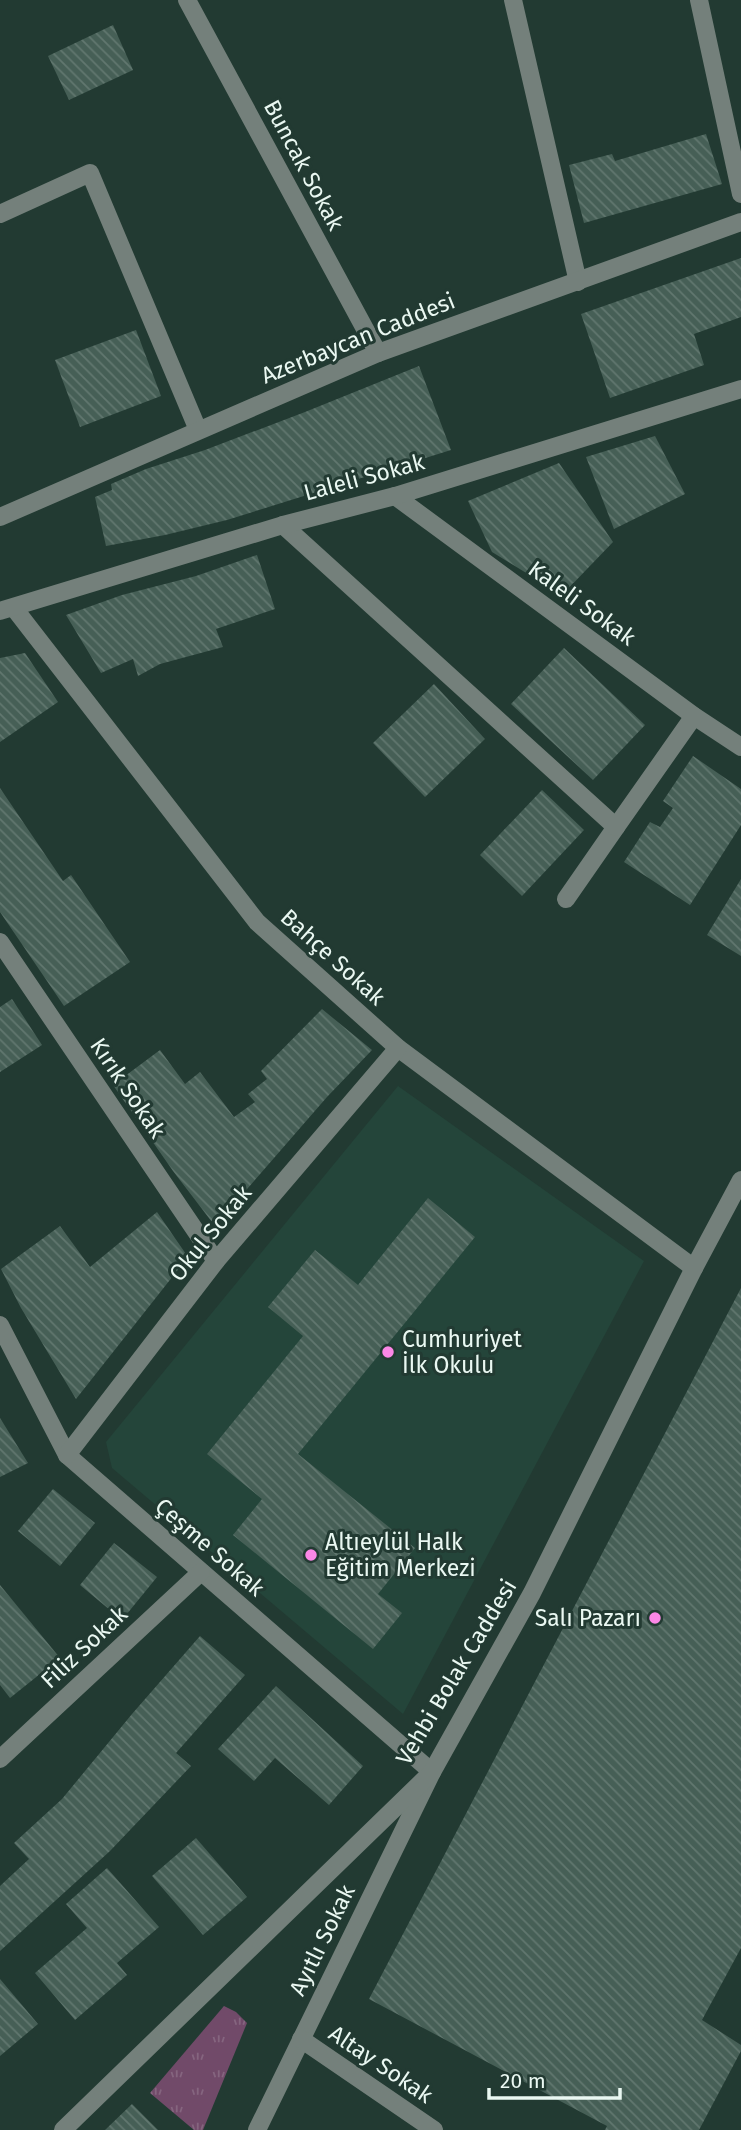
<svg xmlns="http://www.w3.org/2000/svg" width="741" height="2130" viewBox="0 0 741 2130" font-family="'Fira Sans',sans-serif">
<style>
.built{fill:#24453a}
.park{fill:url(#park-tufts)}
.building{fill:url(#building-back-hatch)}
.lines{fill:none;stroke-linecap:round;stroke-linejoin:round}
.minor{stroke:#74807b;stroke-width:18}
.poi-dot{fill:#fb87e6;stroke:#223a32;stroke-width:2.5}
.labels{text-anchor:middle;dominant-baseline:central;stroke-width:6;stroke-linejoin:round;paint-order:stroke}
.street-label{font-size:23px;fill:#eaf8f2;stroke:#223a32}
.poi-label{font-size:23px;fill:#eaf8f2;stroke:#223a32;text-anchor:start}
</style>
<defs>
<pattern id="park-tufts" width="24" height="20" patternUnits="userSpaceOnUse" patternTransform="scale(1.75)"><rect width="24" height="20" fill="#714a69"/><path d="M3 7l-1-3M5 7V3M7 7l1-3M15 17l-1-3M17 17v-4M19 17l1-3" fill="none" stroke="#85657f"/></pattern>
<pattern id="building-back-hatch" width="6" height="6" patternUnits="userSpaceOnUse" patternTransform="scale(1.75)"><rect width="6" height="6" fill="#465f56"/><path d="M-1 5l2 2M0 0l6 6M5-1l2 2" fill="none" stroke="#61776f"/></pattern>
</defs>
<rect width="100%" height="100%" fill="#223a32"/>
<polygon class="built" points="398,1086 644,1261 403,1714 112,1468 106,1442"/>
<polygon class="park" points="224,2006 236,2012 247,2023 203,2130 194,2130 150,2093"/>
<g class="building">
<polygon points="113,25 133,70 69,100 48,56"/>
<polygon points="706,134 722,184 584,223 569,165 612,154 615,161"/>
<polygon points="741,258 741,317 694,334 704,365 610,398 581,314"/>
<polygon points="136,330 161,396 80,427 55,360"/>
<polygon points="419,366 451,450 227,520 165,535 106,546 95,497 112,490 111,484 146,469 205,450 305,412"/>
<polygon points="655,436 685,494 614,529 586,457"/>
<polygon points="559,463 613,542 562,595 492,552 468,501"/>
<polygon points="257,555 275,609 216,629 223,647 160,664 138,676 133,659 101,673 66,615 122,595 196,576"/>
<polygon points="564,648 645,725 593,780 511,704"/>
<polygon points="25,653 58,702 0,742 0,658"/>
<polygon points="434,684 485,739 425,797 373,743"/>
<polygon points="693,756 741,789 741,825 690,905 624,862 650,822 660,827 673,808 663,801"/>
<polygon points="0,788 63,881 71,875 130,962 64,1006 0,912"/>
<polygon points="542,790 584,830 522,896 480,855"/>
<polygon points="741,879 741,956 707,935"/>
<polygon points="12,999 42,1045 0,1072 0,1007"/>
<polygon points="322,1009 372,1050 327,1097 215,1226 173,1171 113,1085 160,1050 185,1084 200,1072 234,1117 255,1102 248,1094 267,1079 261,1071"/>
<polygon points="428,1198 475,1237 298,1454 415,1548 378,1594 402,1613 373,1649 233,1535 262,1499 207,1454 303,1336 268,1307 315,1250 358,1285"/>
<polygon points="157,1212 188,1257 76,1399 21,1308 1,1269 60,1226 90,1267"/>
<polygon points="741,1288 741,1948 702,2020 741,2045 741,2051 699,2130 605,2130 607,2126 369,1999"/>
<polygon points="0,1418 28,1463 0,1477"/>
<polygon points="53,1489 95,1523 60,1566 18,1531"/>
<polygon points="114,1543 157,1577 122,1620 80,1585"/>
<polygon points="0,1585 60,1658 10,1698 0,1685"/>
<polygon points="200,1636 245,1675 176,1753 191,1766 110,1851 0,1951 0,1886 29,1859 14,1843 62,1799 132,1714"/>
<polygon points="276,1686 363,1766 329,1805 275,1758 254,1781 218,1749"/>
<polygon points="196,1838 247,1897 203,1935 152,1876"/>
<polygon points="107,1868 159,1927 117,1963 127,1975 75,2020 35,1973 87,1928 66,1904"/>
<polygon points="0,1979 38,2024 0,2056"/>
<polygon points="132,2104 158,2130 105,2130"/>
</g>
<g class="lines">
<g class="minor">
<polyline points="187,0 378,353"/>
<polyline points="513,0 578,282"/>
<polyline points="699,0 741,194"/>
<polyline points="0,214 90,173 198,430"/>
<polyline points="395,496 694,716 741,747"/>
<polyline points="0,517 378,353 741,222"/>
<polyline points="283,525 616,827 566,899"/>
<polyline points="14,608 257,922 398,1048 694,1268"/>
<polyline points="0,611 283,525 395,496 741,389"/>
<polyline points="616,827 694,716"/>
<polyline points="0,942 216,1261"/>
<polyline points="0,1325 67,1455 432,1772 257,2130"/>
<polyline points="67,1455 216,1261 398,1048"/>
<polyline points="0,1759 201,1572"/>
<polyline points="301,2039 434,2130"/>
<polyline points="63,2130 432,1772 532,1593 694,1268 741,1180"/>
</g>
</g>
<g class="poi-dot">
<circle cx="388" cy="1352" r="7"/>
<circle cx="311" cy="1555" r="7"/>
<circle cx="655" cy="1618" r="7"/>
</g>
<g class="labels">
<g class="street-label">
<text transform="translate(304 165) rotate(62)">Buncak Sokak</text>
<text transform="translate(358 338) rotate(-22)">Azerbaycan Caddesi</text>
<text transform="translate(364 477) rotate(-15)">Laleli Sokak</text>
<text transform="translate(582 603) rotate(36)">Kaleli Sokak</text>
<text transform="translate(333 957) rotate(42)">Bahçe Sokak</text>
<text transform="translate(128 1088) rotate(56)">Kırık Sokak</text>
<text transform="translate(210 1233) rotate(-51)">Okul Sokak</text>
<text transform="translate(210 1547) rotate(41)">Çeşme Sokak</text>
<text transform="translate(84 1647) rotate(-43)">Filiz Sokak</text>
<text transform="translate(456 1672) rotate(-59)">Vehbi Bolak Caddesi</text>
<text transform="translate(322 1940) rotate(-64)">Ayıtlı Sokak</text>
<text transform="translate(381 2064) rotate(34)">Altay Sokak</text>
</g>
<g class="poi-label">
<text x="402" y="1339">Cumhuriyet<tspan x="402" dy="26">İlk Okulu</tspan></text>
<text x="325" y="1542">Altıeylül Halk<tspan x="325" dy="26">Eğitim Merkezi</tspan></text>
<text x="641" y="1618" text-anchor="end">Salı Pazarı</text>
</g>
</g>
<path d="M489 2088v10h131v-10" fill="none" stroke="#eaf8f2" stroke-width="3.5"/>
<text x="500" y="2088" font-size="21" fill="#eaf8f2" stroke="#223a32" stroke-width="5" paint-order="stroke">20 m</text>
</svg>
